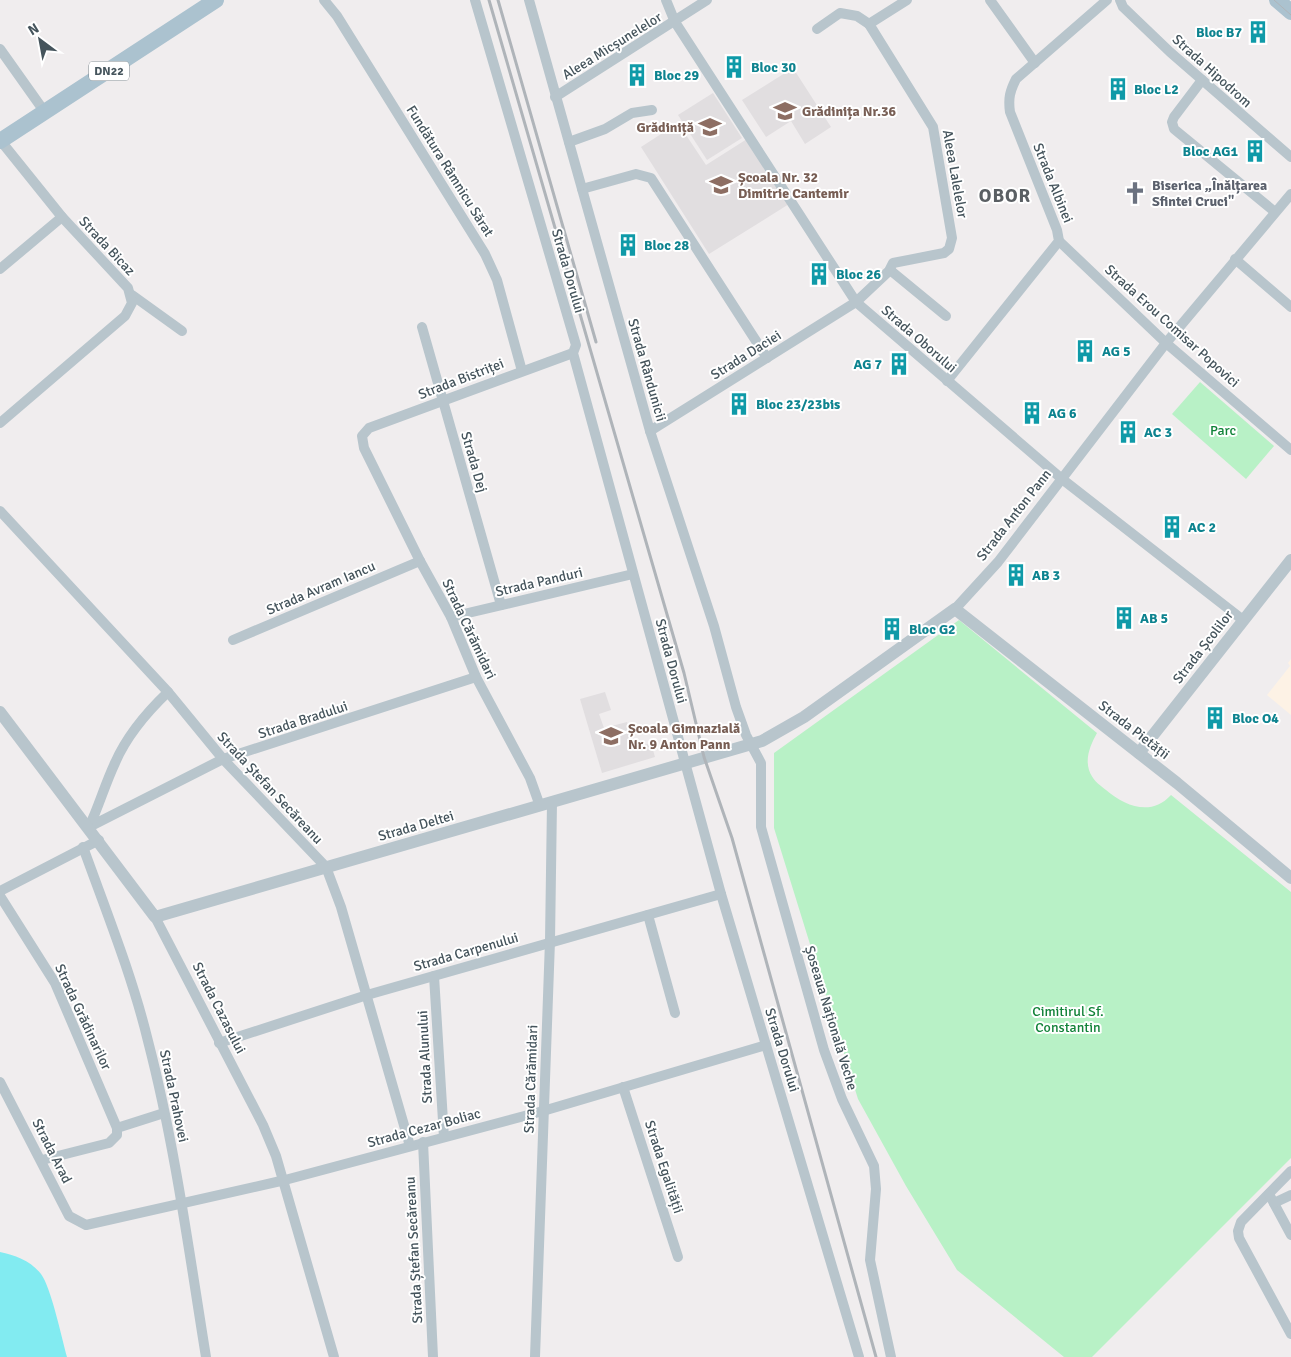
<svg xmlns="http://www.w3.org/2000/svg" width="1291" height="1357" viewBox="0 0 1291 1357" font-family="Signika,sans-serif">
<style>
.commercial{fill:#fdf2e5}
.education{fill:#e1dee0}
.green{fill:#b8f1c6}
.water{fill:#82ebf1}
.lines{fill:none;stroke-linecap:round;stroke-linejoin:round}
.minor{stroke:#b8c5cc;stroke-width:10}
.tertiary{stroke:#b8c5cc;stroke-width:12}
.primary{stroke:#abc2cf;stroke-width:16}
.tram{stroke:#afb4b9;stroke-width:1}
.rail{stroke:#afb4b9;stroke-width:3}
.labels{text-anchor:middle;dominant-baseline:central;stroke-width:4;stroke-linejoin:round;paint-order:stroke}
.shield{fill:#fff;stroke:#7d878d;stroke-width:1}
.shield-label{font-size:12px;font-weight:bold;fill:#45545c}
.culture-label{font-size:14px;font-weight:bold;fill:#0d838f;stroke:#fff;text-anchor:start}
.street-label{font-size:14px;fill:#45545c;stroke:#fff}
.education-label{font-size:14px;font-weight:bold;fill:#785e54;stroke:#fff;text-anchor:start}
.worship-label{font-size:14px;font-weight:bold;fill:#5b616d;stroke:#fff;text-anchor:start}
.park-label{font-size:14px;fill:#118238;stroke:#fff}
.district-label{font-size:19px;font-weight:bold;letter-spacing:1px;fill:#5a5f63;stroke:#fff}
</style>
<rect width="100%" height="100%" fill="#f0edee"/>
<polygon class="commercial" points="1291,659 1291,715 1267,695 1290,666 1288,663"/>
<g class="education">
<polygon points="793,68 831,127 805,144 791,121 766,137 742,100"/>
<polygon points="713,93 742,138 707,160 678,115"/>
<polygon points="678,123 706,165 747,139 789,204 709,254 641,147"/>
<polygon points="605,692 611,710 599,714 604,728 627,722 635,748 651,743 655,757 602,773 580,699"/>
</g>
<g class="green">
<polygon points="1200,382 1274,446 1246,479 1172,414"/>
<path d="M959,620L1097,733C1091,744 1085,757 1089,770C1092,779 1098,784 1106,790C1125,806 1151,817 1171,795L1291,892V1158L1092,1357H1064L957,1270L906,1186L858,1099L774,828V753Z"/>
</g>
<path class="water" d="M0,1252C15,1255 31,1261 41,1274C51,1287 62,1339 67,1357H0Z"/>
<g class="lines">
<g class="minor">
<polyline points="324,0 337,16 485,254 497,280 522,371"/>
<polyline points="475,0 576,345 573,353 721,894 859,1357"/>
<polyline points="529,0 650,431 714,626 736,707 746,735 761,763 761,827 824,1050 842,1099 874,1166 876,1189 870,1260 891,1357"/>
<polyline points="666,0 675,22 856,302 1062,479 1243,620"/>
<polyline points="990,0 1035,63"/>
<polyline points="1120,0 1123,7 1170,52 1291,157"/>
<polyline points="817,29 840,13 857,16 869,24"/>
<polyline points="0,49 44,111"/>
<polyline points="1202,80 1174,117 1172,122 1174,129 1275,212"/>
<polyline points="555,97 707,0"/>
<polyline points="569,142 605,129 632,113 652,110"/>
<polyline points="582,189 636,174 651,178 767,358"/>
<polyline points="1059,241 1166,343 1291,450"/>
<polyline points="1235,259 1291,307"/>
<polyline points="0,269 62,217"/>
<polyline points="890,270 946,316"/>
<polyline points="132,295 182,331"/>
<polyline points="422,327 501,605"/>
<path d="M947,381L1059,241L1057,230L1010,112C1008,98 1010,91 1016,79L1107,0"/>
<polyline points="0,423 125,316 132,303 128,288 62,217 0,140"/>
<polyline points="650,431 856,302 889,271 893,263 944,253 949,249 952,238 933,127 869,24 907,0"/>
<polyline points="0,511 168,692 223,759 326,867 341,907 410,1146"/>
<polyline points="955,609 998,562 1166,343 1291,194"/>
<polyline points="451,617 633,574"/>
<polyline points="233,640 420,561"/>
<polyline points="540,806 530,778 476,677 451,617 420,561 364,448 362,436 369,428 573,353"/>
<polyline points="89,827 223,759 476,677"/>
<path d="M89,827C99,806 105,784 115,763C127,735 146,713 168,692"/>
<path d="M83,847C106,911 132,975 148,1041C175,1145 189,1252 206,1357"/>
<polyline points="0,891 99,840"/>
<polyline points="0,896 55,983 117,1128"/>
<polyline points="648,915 675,1013"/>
<polyline points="155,917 263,1125 276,1156 334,1357"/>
<polyline points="434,976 444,1137"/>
<polyline points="219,1043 367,995 721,894"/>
<polyline points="0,1082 69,1216 86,1225 285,1180 543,1111 766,1045"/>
<polyline points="623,1087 678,1257"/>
<polyline points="423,1142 433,1357"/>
<polyline points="42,1160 109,1143 117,1135 117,1128 164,1113"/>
<polyline points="1291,1171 1241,1222 1238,1231 1239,1238 1291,1334"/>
<polyline points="1269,1194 1291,1235"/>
<polyline points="1274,1203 1291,1195"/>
<polyline points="535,1357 550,941 552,802"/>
</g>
<g class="tertiary">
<polyline points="0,712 155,917 762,741 804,717 955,609 1177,783 1291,878"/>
<polyline points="1139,753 1291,560"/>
</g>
<g class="primary">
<polyline points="1277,0 1291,12"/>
<polyline points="0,141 216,0"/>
</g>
<polyline class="tram" points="1274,0 1291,15"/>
<g class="rail">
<polyline points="489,0 684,673 704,757 732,838 876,1357"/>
<polyline points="498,0 596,342"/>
</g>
</g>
<defs>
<symbol id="building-bare" viewBox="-9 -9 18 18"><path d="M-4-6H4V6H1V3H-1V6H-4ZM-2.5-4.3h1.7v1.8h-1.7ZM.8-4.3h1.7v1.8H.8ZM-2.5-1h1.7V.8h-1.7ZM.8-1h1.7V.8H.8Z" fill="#0f9aa8" stroke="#fff" stroke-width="2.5" paint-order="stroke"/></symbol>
<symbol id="school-bare" viewBox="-9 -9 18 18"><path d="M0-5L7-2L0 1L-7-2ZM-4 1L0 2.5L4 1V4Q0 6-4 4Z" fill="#8d6e63" stroke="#fff" stroke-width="2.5" paint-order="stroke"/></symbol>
<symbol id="church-bare" viewBox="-9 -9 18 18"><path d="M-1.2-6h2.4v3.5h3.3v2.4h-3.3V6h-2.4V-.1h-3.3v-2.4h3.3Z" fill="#6b7280" stroke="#fff" stroke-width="2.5" paint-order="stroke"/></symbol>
</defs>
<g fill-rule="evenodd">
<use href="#building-bare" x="1242" y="16" width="32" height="32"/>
<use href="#building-bare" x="718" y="51" width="32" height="32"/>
<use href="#building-bare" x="621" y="59" width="32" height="32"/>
<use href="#building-bare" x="1102" y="73" width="32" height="32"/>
<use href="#school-bare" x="769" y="95" width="32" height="32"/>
<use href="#school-bare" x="694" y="111" width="32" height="32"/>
<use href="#building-bare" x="1239" y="135" width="32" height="32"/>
<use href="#school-bare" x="705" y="169" width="32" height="32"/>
<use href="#church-bare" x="1119" y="177" width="32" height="32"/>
<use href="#building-bare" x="612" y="229" width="32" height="32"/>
<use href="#building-bare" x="803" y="258" width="32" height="32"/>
<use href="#building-bare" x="1069" y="335" width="32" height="32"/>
<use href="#building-bare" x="883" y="348" width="32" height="32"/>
<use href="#building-bare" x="723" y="388" width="32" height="32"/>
<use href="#building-bare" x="1016" y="397" width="32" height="32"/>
<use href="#building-bare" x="1112" y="416" width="32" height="32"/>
<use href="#building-bare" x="1156" y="511" width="32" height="32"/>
<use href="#building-bare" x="1000" y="559" width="32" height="32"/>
<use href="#building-bare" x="1108" y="602" width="32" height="32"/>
<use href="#building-bare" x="876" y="613" width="32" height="32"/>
<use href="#building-bare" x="1199" y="702" width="32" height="32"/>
<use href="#school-bare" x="595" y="720" width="32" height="32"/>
</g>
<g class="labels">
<rect class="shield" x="89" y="61.5" width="40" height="19" rx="4"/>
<g class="shield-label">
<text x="109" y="71">DN22</text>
</g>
<g class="culture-label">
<text x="1242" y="32" text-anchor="end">Bloc B7</text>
<text x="751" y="67">Bloc 30</text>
<text x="654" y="75">Bloc 29</text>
<text x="1134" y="89">Bloc L2</text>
<text x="1238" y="151" text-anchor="end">Bloc AG1</text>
<text x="644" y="245">Bloc 28</text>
<text x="836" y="274">Bloc 26</text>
<text x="1102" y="351">AG 5</text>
<text x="882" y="364" text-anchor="end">AG 7</text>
<text x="756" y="404">Bloc 23/23bis</text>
<text x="1048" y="413">AG 6</text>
<text x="1144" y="432">AC 3</text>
<text x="1188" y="527">AC 2</text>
<text x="1032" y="575">AB 3</text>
<text x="1140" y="618">AB 5</text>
<text x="909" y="629">Bloc G2</text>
<text x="1232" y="718">Bloc O4</text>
</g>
<g class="street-label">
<text transform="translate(612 46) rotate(-32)">Aleea Micșunelelor</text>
<text transform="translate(1212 71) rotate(42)">Strada Hipodrom</text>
<text transform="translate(450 171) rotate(58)">Fundătura Râmnicu Sărat</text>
<text transform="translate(955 174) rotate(80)">Aleea Lalelelor</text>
<text transform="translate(1053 183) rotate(68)">Strada Albinei</text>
<text transform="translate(107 246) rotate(47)">Strada Bicaz</text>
<text transform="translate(568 271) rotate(74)">Strada Dorului</text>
<text transform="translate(1172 326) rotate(42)">Strada Erou Comisar Popovici</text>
<text transform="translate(919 339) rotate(41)">Strada Oborului</text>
<text transform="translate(746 355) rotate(-32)">Strada Daciei</text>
<text transform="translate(647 370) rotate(74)">Strada Rândunicii</text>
<text transform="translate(461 379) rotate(-21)">Strada Bistriței</text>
<text transform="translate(474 462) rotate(74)">Strada Dej</text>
<text transform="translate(1014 515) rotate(-52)">Strada Anton Pann</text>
<text transform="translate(539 582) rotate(-13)">Strada Panduri</text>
<text transform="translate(321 588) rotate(-23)">Strada Avram Iancu</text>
<text transform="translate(469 629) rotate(65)">Strada Cărămidari</text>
<text transform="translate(1203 647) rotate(-52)">Strada Școlilor</text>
<text transform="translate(671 661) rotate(75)">Strada Dorului</text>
<text transform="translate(303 720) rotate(-18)">Strada Bradului</text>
<text transform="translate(1134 730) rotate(38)">Strada Pietății</text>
<text transform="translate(270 788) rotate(47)">Strada Ștefan Secăreanu</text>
<text transform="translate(416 826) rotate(-16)">Strada Deltei</text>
<text transform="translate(466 952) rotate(-16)">Strada Carpenului</text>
<text transform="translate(219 1008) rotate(63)">Strada Cazasului</text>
<text transform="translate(83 1017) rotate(65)">Strada Grădinarilor</text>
<text transform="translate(831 1018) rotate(73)">Șoseaua Națională Veche</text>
<text transform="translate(782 1050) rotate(73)">Strada Dorului</text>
<text transform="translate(425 1057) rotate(-93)">Strada Alunului</text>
<text transform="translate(531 1079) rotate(-88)">Strada Cărămidari</text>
<text transform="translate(174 1096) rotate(78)">Strada Prahovei</text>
<text transform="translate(424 1128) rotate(-15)">Strada Cezar Boliac</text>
<text transform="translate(52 1151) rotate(63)">Strada Arad</text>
<text transform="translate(664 1167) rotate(72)">Strada Egalității</text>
<text transform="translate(414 1250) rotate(-93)">Strada Ștefan Secăreanu</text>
</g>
<g class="education-label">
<text x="802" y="111">Grădinița Nr.36</text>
<text x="694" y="127" text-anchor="end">Grădiniță</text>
<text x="738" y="177">Școala Nr. 32<tspan x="738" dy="16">Dimitrie Cantemir</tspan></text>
<text x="628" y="728">Școala Gimnazială<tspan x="628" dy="16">Nr. 9 Anton Pann</tspan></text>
</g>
<g class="worship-label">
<text x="1152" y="185">Biserica „Înălțarea<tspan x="1152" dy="16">Sfintei Cruci"</tspan></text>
</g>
<g class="park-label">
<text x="1223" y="430">Parc</text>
<text x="1068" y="1011">Cimitirul Sf.<tspan x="1068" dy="16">Constantin</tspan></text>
</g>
<g class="district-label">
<text x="1005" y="196">OBOR</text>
</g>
</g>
<g transform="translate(40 40) rotate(328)" stroke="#ffffff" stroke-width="4" paint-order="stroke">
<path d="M0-4L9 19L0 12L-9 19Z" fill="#45545c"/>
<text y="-8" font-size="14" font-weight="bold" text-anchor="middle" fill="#45545c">N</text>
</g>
</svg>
